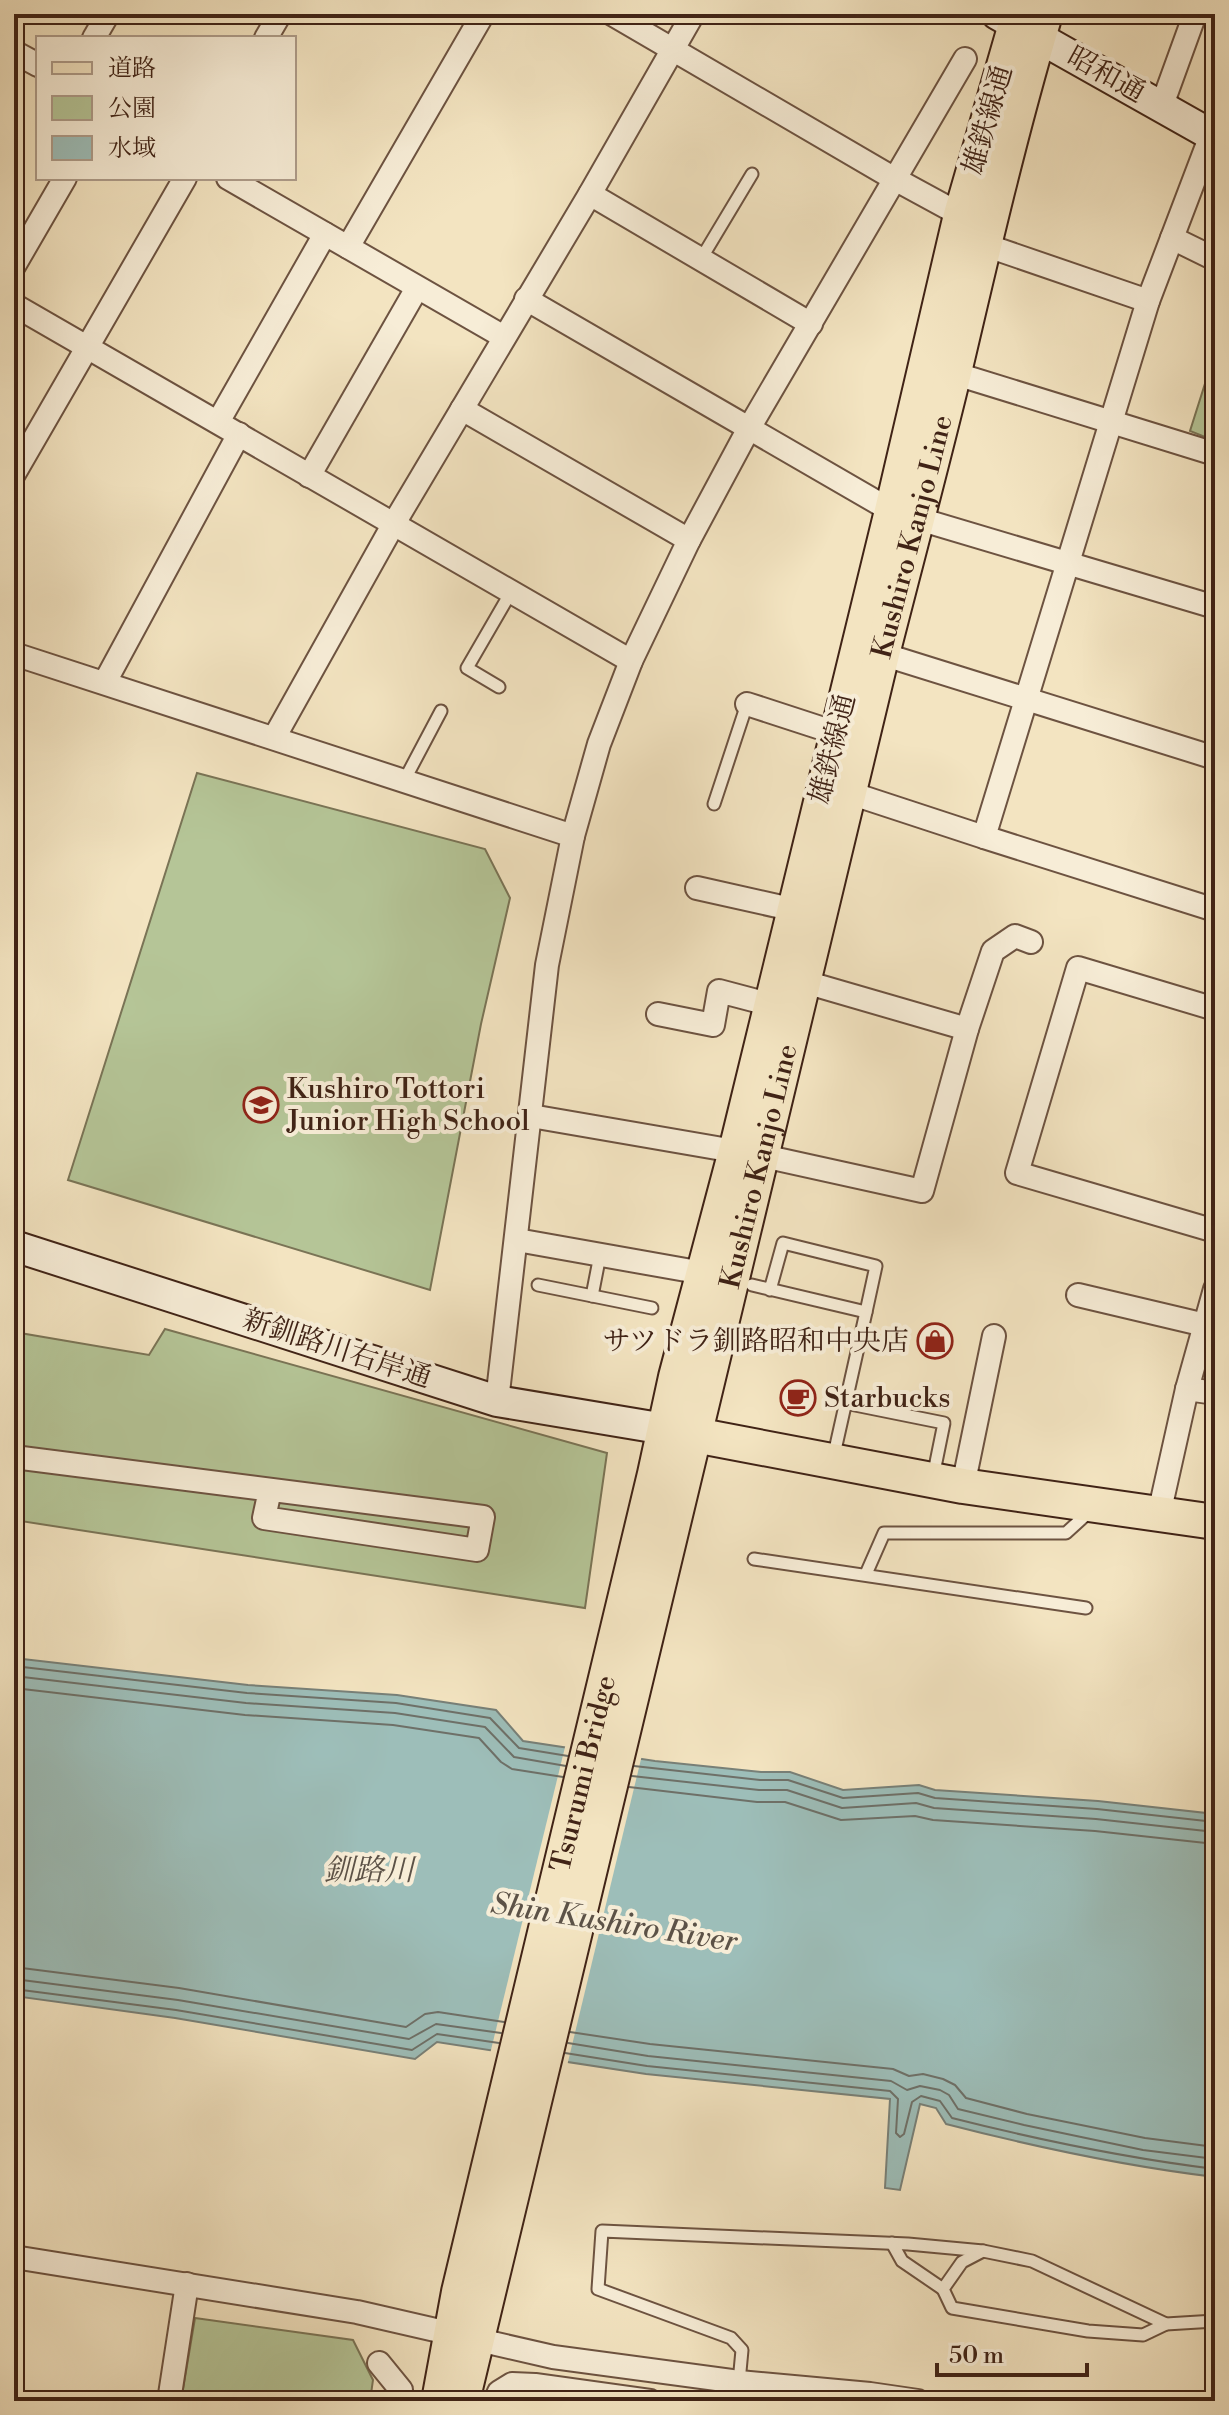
<svg xmlns="http://www.w3.org/2000/svg" width="1229" height="2415" viewBox="0 0 1229 2415" font-family="'Libre Bodoni','Noto Serif JP',serif">
<style>
.green{fill:#b5c597;stroke:#7a7456;stroke-width:2}
.water{fill:#9dbeb9;stroke:#788078;stroke-width:2}
.pier{fill:#f3e4c1}
.lines{fill:none;stroke-linecap:round;stroke-linejoin:round}
.shore{stroke:#6e7068;stroke-width:2}
.lane-casing{stroke:#6d5341;stroke-width:15}
.street-casing{stroke:#6d5341;stroke-width:26}
.secondary-casing{stroke:#402316;stroke-width:34}
.primary-casing{stroke:#402316;stroke-width:38}
.lane{stroke:#f7edd7;stroke-width:11}
.street{stroke:#f7edd7;stroke-width:22}
.secondary{stroke:#f7edd7;stroke-width:30}
.primary{stroke:#f3e4c1;stroke-width:34}
.labels{text-anchor:middle;dominant-baseline:central;stroke-width:8;stroke-linejoin:round;paint-order:stroke}
.street-label{font-size:28px;fill:#402316;stroke:#f7edd7}
.poi-label{font-size:28px;fill:#402316;stroke:#f7edd7;text-anchor:start}
.water-label{font-size:30px;font-style:italic;fill:#5c5247;stroke:#f7edd7}
</style>
<rect width="100%" height="100%" fill="#f3e4c1"/>
<filter id="stains"><feTurbulence type="fractalNoise" baseFrequency=".0025" numOctaves="4"/><feColorMatrix values="0 0 0 0 .2 0 0 0 0 .09 0 0 0 0 .02 0 0 0 .5 -.17"/></filter>
<radialGradient id="worn" r=".72"><stop offset=".6" stop-color="#630" stop-opacity="0"/><stop offset="1" stop-color="#630" stop-opacity=".3"/></radialGradient>
<g class="green">
<polygon points="1215,352 1215,441 1190,431"/>
<polygon points="197,773 485,849 510,898 481,1024 430,1290 68,1180"/>
<polygon points="165,1329 607,1453 585,1608 14,1520 14,1332 149,1355"/>
<polygon points="195,2318 353,2340 373,2380 370,2401 181,2401"/>
</g>
<path class="water" d="M14,1658L248,1685L397,1695L496,1710L523,1741L655,1761L761,1772H790L843,1790L919,1785L935,1790L1098,1801L1215,1814V2177C1124,2166 1035,2147 946,2124L936,2108L920,2104L900,2190L885,2188L890,2099L646,2074L437,2042L415,2059L175,2018L14,1996Z"/>
<polygon class="pier" points="566,1743 642,1755 567,2066 490,2054"/>
<g class="lines">
<g class="shore">
<polyline points="14,1666 247,1693 396,1703 490,1718 519,1748 568,1756"/>
<polyline points="14,1676 246,1703 395,1713 485,1727 514,1757 566,1766"/>
<polyline points="14,1688 245,1715 393,1725 479,1738 501,1762 512,1769 563,1777"/>
<polyline points="634,1766 760,1780 788,1780 843,1798 918,1793 935,1798 1097,1809 1215,1822"/>
<polyline points="632,1776 759,1790 787,1790 842,1808 916,1803 934,1808 1096,1819 1215,1832"/>
<polyline points="629,1787 757,1802 785,1802 841,1820 915,1816 933,1820 1095,1831 1215,1844"/>
<polyline points="14,1967 179,1988 406,2027 425,2014 438,2012 504,2022"/>
<polyline points="14,1979 178,2000 409,2039 436,2024 501,2033"/>
<polyline points="14,1989 176,2010 412,2050 437,2034 499,2043"/>
<polyline points="570,2032 650,2044 893,2069 909,2076 923,2074 943,2079 955,2085 966,2098 1027,2114 1145,2138 1215,2147"/>
<polyline points="568,2043 648,2056 891,2081 907,2090 920,2086 940,2090 949,2095 958,2109 1024,2125 1143,2150 1215,2159"/>
<path d="M565,2053L647,2066L890,2091L898,2099L896,2133L900,2137L904,2134L912,2102L921,2096L940,2101L952,2118C1039,2140 1126,2158 1215,2169"/>
</g>
<defs>
<g id="lane">
<polyline points="701,259 752,174"/>
<polyline points="499,687 467,668 511,592"/>
<polyline points="404,781 441,711"/>
<polyline points="714,804 747,704"/>
<polyline points="538,1285 652,1308"/>
<polyline points="752,1285 866,1312 876,1266 783,1243 770,1290"/>
<polyline points="592,1296 600,1255"/>
<polyline points="845,1403 944,1423 933,1477"/>
<polyline points="833,1459 866,1312"/>
<polyline points="754,1559 1086,1608"/>
<polyline points="866,1574 884,1533 1066,1533 1089,1512"/>
<polyline points="892,2243 902,2261 943,2289"/>
<polyline points="983,2251 962,2262 943,2289 952,2308 1088,2331 1143,2335 1166,2324"/>
<polyline points="739,2382 742,2350 731,2338 598,2289 602,2231 908,2244 983,2251 1032,2261 1166,2324 1215,2321"/>
</g>
<g id="street">
<polyline points="612,14 893,178 961,215"/>
<polyline points="94,38 108,14"/>
<polyline points="266,38 280,14"/>
<polyline points="14,52 38,65"/>
<polyline points="1162,105 1195,14"/>
<polyline points="1215,125 1148,301 984,837 1215,910"/>
<polyline points="228,178 504,337"/>
<polyline points="590,194 811,324"/>
<polyline points="1172,238 1215,259"/>
<polyline points="982,244 1148,301"/>
<polyline points="348,247 483,14"/>
<polyline points="14,266 65,178"/>
<polyline points="526,299 892,511 1215,607"/>
<polyline points="14,305 631,661"/>
<polyline points="953,373 1215,454"/>
<polyline points="462,409 689,540"/>
<polyline points="218,422 325,234"/>
<polyline points="14,474 185,178"/>
<polyline points="309,476 417,288"/>
<polyline points="14,654 573,836"/>
<polyline points="882,654 1215,758"/>
<polyline points="105,682 239,434"/>
<polyline points="747,704 836,733"/>
<polyline points="274,738 393,525 590,194 693,14"/>
<polyline points="850,793 984,837"/>
<polyline points="697,888 795,910"/>
<polyline points="805,982 967,1029"/>
<polyline points="1215,1009 1078,968 1017,1173 1215,1231"/>
<polyline points="658,1014 713,1025 719,991 772,1005"/>
<polyline points="531,1116 763,1156 922,1191 967,1029 993,951 1015,936 1031,942"/>
<polyline points="517,1240 703,1273"/>
<polyline points="1078,1295 1205,1325"/>
<polyline points="1187,1389 1215,1393"/>
<polyline points="497,1401 547,965 573,836 599,744 631,661 689,540 748,430 965,59"/>
<polyline points="14,1457 483,1517 477,1550 264,1518 270,1490"/>
<polyline points="963,1486 994,1336"/>
<polyline points="1159,1514 1187,1389 1215,1289"/>
<polyline points="14,2257 357,2312 553,2357 739,2382 870,2394 918,2401"/>
<polyline points="379,2363 401,2390 399,2401"/>
<polyline points="169,2401 187,2284"/>
<polyline points="495,2401 499,2392 512,2384 535,2385 650,2401"/>
</g>
<g id="secondary">
<polyline points="997,14 1215,137"/>
<polyline points="14,1246 497,1401 665,1429"/>
</g>
<g id="primary">
<polyline points="674,1431 963,1486 1215,1522"/>
<path id="s1" d="M439,2401L459,2292L655,1474L676,1377L736,1151L892,511L961,215L1019,14"/>
<path id="s2" d="M462,2401L882,654C906,560 931,467 954,372C982,252 1010,132 1045,14"/>
</g>
</defs>
<use href="#lane" class="lane-casing"/>
<use href="#street" class="street-casing"/>
<use href="#secondary" class="secondary-casing"/>
<use href="#primary" class="primary-casing"/>
<use href="#lane" class="lane"/>
<use href="#street" class="street"/>
<use href="#secondary" class="secondary"/>
<use href="#primary" class="primary"/>
</g>
<defs>
<symbol id="school-ring" viewBox="-11 -11 22 22"><circle r="9.5" fill="#f7edd7" stroke="#8f2418" stroke-width="1.5"/><path d="M0-5L7-2L0 1L-7-2ZM-4 1L0 2.5L4 1V4Q0 6-4 4Z" fill="#8f2418"/></symbol>
<symbol id="shop-ring" viewBox="-11 -11 22 22"><circle r="9.5" fill="#f7edd7" stroke="#8f2418" stroke-width="1.5"/><path d="M-5-2.5h2.3a2.7 3.5 0 0 1 5.4 0H5L5.5 6h-11ZM-1.5-2.5h3a1.5 2.3 0 0 0-3 0Z" fill="#8f2418"/></symbol>
<symbol id="cafe-ring" viewBox="-11 -11 22 22"><circle r="9.5" fill="#f7edd7" stroke="#8f2418" stroke-width="1.5"/><path d="M-5.5-4.5H6V0H3Q3 3.5 0 3.5H-2.5Q-5.5 3.5-5.5 0ZM3-3.2v2h1.7v-2ZM-6 4.5H4V6H-6Z" fill="#8f2418"/></symbol>
</defs>
<g fill-rule="evenodd">
<use href="#school-ring" x="241" y="1085" width="40" height="40"/>
<use href="#shop-ring" x="915" y="1321" width="40" height="40"/>
<use href="#cafe-ring" x="778" y="1378" width="40" height="40"/>
</g>
<g class="labels">
<g class="street-label">
<text transform="translate(1106 75) rotate(29)">昭和通</text>
<text transform="translate(988 120) rotate(-74)">雄鉄線通</text>
<text stroke="none"><textPath href="#s2" startOffset="1918">Kushiro Kanjo Line</textPath></text>
<text transform="translate(833 749) rotate(-76)">雄鉄線通</text>
<text stroke="none"><textPath href="#s2" startOffset="1270">Kushiro Kanjo Line</textPath></text>
<text transform="translate(337 1349) rotate(18)">新釧路川右岸通</text>
<text stroke="none"><textPath href="#s1" startOffset="644">Tsurumi Bridge</textPath></text>
</g>
<g class="poi-label">
<text x="287" y="1089">Kushiro Tottori<tspan x="287" dy="32">Junior High School</tspan></text>
<text x="909" y="1341" text-anchor="end">サツドラ釧路昭和中央店</text>
<text x="824" y="1398">Starbucks</text>
</g>
<g class="water-label">
<text x="369" y="1871">釧路川</text>
<text transform="translate(614 1923) rotate(9)">Shin Kushiro River</text>
</g>
</g>
<rect width="1229" height="2415" fill="none" stroke="#f3e4c1" stroke-width="48"/>
<rect x="16" y="16" width="1197" height="2383" fill="none" stroke="#402316" stroke-width="4"/>
<rect x="24" y="24" width="1181" height="2367" fill="none" stroke="#402316" stroke-width="2"/>
<rect x="36" y="36" width="260" height="144" fill="#f7edd7" stroke="#ae9c8a" stroke-width="2"/>
<rect x="52" y="62" width="40" height="12" fill="#f3e4c1" stroke="#ae9c8a" stroke-width="2"/>
<text x="108" y="76" font-size="24" fill="#402316">道路</text>
<rect x="52" y="96" width="40" height="24" fill="#b5c597" stroke="#ae9c8a" stroke-width="2"/>
<text x="108" y="116" font-size="24" fill="#402316">公園</text>
<rect x="52" y="136" width="40" height="24" fill="#9dbeb9" stroke="#ae9c8a" stroke-width="2"/>
<text x="108" y="156" font-size="24" fill="#402316">水域</text>
<path d="M937 2363v12h150v-12" fill="none" stroke="#402316" stroke-width="4"/>
<text x="949" y="2363" font-size="24" fill="#402316" stroke="#f7edd7" stroke-width="6" paint-order="stroke">50 m</text>
<rect width="100%" height="100%" filter="url(#stains)"/>
<rect width="100%" height="100%" fill="url(#worn)"/>
</svg>
